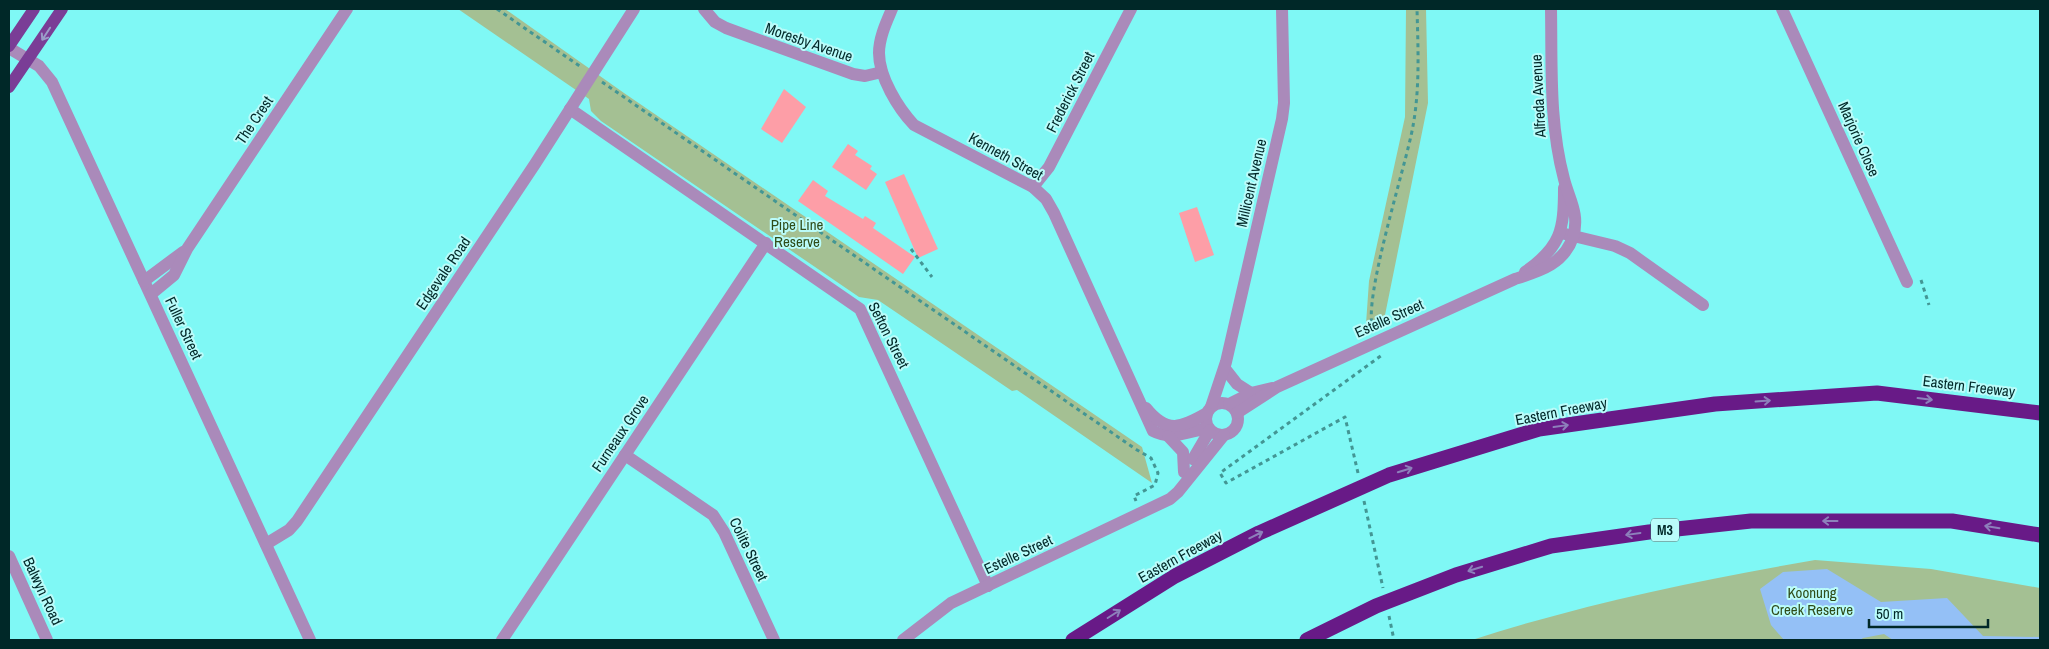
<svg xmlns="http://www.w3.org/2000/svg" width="2049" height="649" viewBox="0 0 2049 649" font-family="'Archivo Narrow',sans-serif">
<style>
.green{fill:#a4c093}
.water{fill:#94c0f6}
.building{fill:#fd9ea7}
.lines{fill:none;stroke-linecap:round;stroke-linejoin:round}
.path{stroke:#439694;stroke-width:3;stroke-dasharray:4 4;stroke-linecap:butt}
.street{stroke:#aa8aba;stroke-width:12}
.primary{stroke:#7a3d96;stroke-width:12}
.highway{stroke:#681a87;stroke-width:15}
.oneway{stroke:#9a9cc8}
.oneway2{stroke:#8d80bb}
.labels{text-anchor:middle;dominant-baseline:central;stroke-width:4;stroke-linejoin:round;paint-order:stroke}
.shield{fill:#bafcfa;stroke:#386867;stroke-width:1}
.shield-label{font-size:14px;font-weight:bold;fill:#002828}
.street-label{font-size:15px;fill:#002828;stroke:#bafcfa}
.park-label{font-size:15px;fill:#2f4c18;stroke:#bafcfa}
</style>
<rect width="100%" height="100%" fill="#7ff8f5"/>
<g class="green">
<polygon points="458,9 505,9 624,93 1142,447 1152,483 1017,390 1012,391 878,300 859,297 601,121 591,111 589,99"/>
<polygon points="1406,9 1426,9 1428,103 1385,315 1366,324 1369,281 1405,117"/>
<path d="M1815,560L1931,569L2040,588V640H1472C1583,604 1699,580 1815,560Z"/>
</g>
<polygon class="water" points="1827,569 1881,602 1947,598 1983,636 2040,637 2040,640 1893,640 1884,634 1863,638 1860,640 1784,640 1771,625 1760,589 1783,572"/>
<g class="building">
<polygon points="784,89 806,107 782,143 761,129"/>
<polygon points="848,144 858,151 855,155 872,166 870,169 877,174 866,190 832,167"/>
<polygon points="904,174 938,249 918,258 885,182"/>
<polygon points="813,180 828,191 825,196 863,219 865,216 876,223 873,228 915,257 903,274 798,201"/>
<polygon points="1197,207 1214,255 1195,262 1179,213"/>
</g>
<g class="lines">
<g class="path">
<polyline points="497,9 581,67"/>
<polyline points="602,82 1137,450 1151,458 1158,473 1155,485 1134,496 1136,501"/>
<polyline points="911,249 932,277"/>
<polyline points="1921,280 1929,305"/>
<path d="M1373,330C1362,300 1406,166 1413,126C1420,88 1418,47 1417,9"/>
<polyline points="1358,473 1345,417 1226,483 1220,473 1382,355"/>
<polyline points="1364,501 1383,588"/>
<polyline points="1389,616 1394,640"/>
</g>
<g class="street">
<polyline points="704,9 715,22 726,28 853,74 865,76 882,72"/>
<path d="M892,9C886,23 879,38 879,53C879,77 898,108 914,125L1033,187L1046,199L1054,213L1153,431C1172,441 1189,431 1208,428"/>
<polyline points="1782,9 1907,282"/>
<polyline points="9,48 39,66 52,82 310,640"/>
<polyline points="570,109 860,309 988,586"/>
<polyline points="1033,187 1049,167 1131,9"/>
<polyline points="1561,233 1615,246 1630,253 1703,305"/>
<path d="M1525,272C1561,247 1564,230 1564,188"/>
<polyline points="144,281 183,252"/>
<polyline points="151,294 174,275 187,249 347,9"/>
<polyline points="1226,370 1237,384 1251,393"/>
<circle cx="1222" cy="419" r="16"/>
<polyline points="1229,404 1251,393 1272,388"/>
<polyline points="1211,407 1226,362 1282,119 1284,103 1282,9"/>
<path d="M1146,408C1167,434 1181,428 1207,413"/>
<path d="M1237,413L1277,387L1515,279C1540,271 1564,264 1573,237C1580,214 1569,199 1564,179C1549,123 1552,66 1551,9"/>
<polyline points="1168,436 1183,452 1184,472"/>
<polyline points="625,455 713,515 724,532 774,640"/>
<polyline points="1193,459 1210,430"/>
<polyline points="266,544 289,530 297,521 535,164 634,9"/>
<polyline points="9,556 47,640"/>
<polyline points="502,640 766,243"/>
<polyline points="903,640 951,603 1170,499 1178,492 1224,435"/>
</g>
<g class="primary">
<polyline points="9,46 34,9"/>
<polyline points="9,87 62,9"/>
</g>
<g class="highway">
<polyline points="1073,640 1175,576 1259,533 1389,475 1539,429 1715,404 1877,393 2040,413"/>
<polyline points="1307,640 1376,606 1456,575 1551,546 1649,532 1751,521 1952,521 2040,535"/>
</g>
</g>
<defs><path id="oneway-shaft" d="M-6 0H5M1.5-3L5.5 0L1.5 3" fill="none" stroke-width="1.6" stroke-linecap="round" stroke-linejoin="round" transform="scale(1.25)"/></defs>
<use class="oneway" href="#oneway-shaft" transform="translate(46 34) rotate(123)"/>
<g class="oneway2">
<use href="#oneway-shaft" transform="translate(1925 399) rotate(7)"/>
<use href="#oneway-shaft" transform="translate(1763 401) rotate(-4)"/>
<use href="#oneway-shaft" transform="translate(1561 426) rotate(-8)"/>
<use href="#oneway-shaft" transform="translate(1405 470) rotate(-17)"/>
<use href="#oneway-shaft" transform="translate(1830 521) rotate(180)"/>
<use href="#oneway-shaft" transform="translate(1992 527) rotate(-171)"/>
<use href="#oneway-shaft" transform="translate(1633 534) rotate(172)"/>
<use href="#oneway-shaft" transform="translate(1256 535) rotate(-26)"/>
<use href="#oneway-shaft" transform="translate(1475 569) rotate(163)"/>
<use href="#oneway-shaft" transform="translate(1114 614) rotate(-32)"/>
</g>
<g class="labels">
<rect class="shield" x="1651" y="518.5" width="28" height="23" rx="4"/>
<g class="shield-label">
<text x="1665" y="530">M3</text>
</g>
<g class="street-label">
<text transform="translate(809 42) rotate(19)">Moresby Avenue</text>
<text transform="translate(1070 92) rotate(-63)">Frederick Street</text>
<text transform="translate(1538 96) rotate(-93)">Alfreda Avenue</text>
<text transform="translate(254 120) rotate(-56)">The Crest</text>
<text transform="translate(1859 139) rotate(66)">Marjorie Close</text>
<text transform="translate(1006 156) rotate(29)">Kenneth Street</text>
<text transform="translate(1251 183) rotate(-77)">Millicent Avenue</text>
<text transform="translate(443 273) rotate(-56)">Edgevale Road</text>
<text transform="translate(1389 318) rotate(-24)">Estelle Street</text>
<text transform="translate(184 328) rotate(65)">Fuller Street</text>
<text transform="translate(889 335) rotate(63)">Sefton Street</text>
<text transform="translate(1969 386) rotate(7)">Eastern Freeway</text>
<text transform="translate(1561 411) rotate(-11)">Eastern Freeway</text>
<text transform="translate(620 433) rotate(-56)">Furneaux Grove</text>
<text transform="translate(749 549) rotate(64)">Colite Street</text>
<text transform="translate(1018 554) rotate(-25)">Estelle Street</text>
<text transform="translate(1180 556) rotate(-29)">Eastern Freeway</text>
<text transform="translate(43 591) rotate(65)">Balwyn Road</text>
</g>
<g class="park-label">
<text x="797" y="224">Pipe Line<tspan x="797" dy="17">Reserve</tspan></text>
<text x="1812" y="592">Koonung<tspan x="1812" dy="17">Creek Reserve</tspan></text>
</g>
</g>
<rect width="2049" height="649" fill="none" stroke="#002828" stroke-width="20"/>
<path d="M1869 619v8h119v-8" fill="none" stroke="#002828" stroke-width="2.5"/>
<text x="1876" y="619" font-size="15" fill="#002828" stroke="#bafcfa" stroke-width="4" paint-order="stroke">50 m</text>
</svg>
